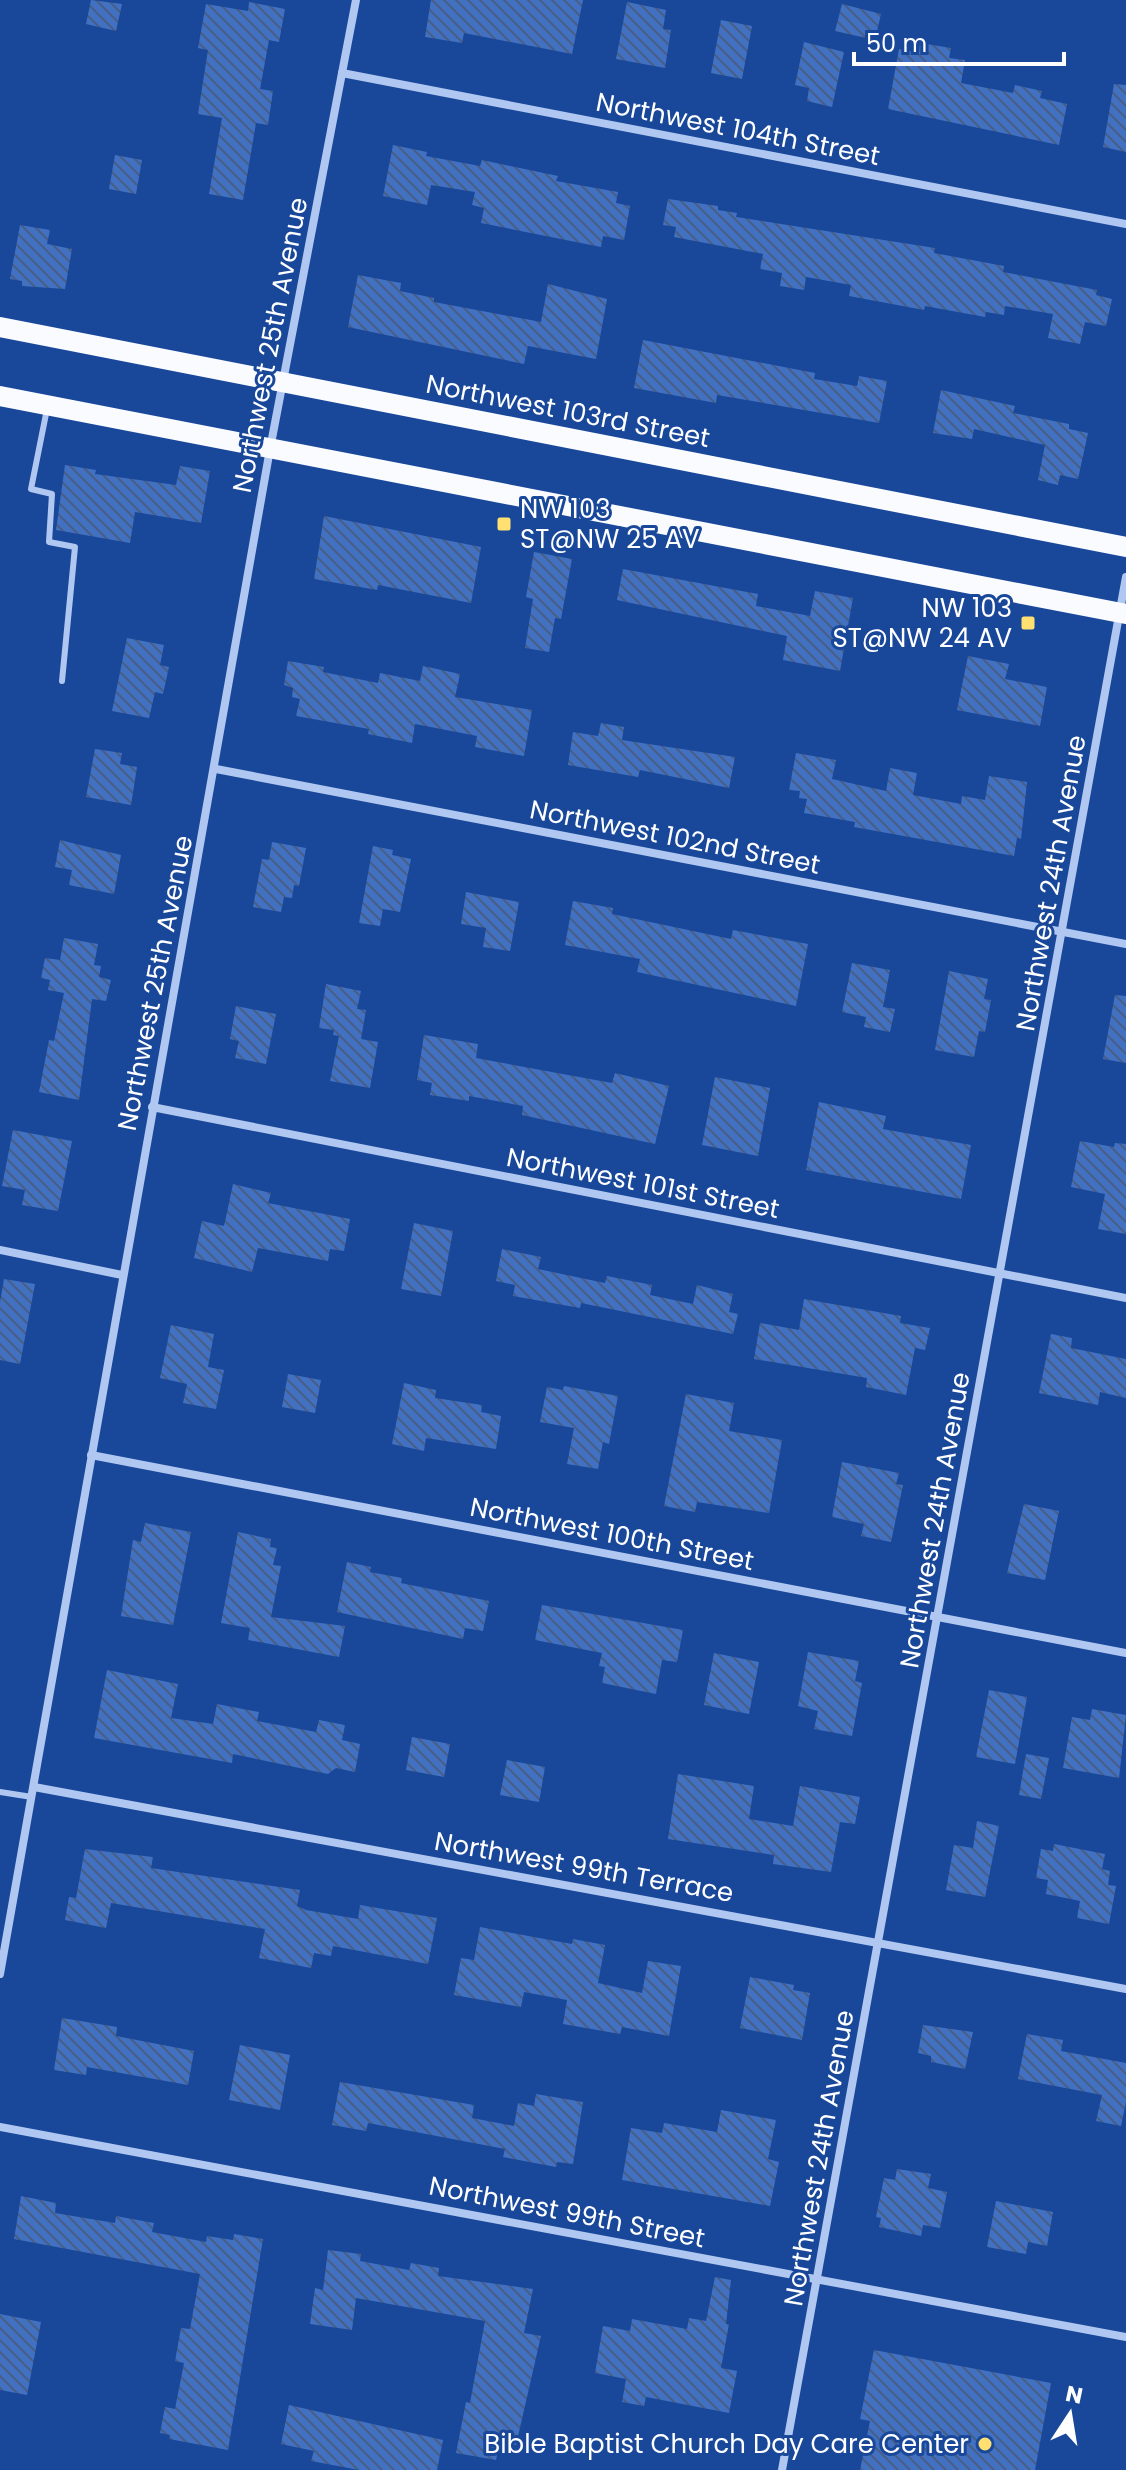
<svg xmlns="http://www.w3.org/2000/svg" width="1126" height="2470" viewBox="0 0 1126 2470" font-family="Poppins,sans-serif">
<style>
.building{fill:url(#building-back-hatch)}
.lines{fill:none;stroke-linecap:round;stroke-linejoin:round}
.lane{stroke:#b0c8f1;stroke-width:6}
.street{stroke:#b0c8f1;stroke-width:8}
.primary{stroke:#fafbff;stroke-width:20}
.poi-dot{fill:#ffe070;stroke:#19489a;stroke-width:3}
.labels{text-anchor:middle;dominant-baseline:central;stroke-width:6;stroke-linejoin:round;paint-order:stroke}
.street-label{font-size:26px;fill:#fff;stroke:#19489a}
.poi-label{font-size:26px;fill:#fff;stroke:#19489a;text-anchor:end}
</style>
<defs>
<pattern id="building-back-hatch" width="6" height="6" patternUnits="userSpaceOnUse" patternTransform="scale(2)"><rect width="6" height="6" fill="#4271c1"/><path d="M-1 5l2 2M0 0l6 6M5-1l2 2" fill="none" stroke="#475e86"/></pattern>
</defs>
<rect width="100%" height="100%" fill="#19489a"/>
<g class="building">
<polygon points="91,0 122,4 116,31 86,24"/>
<polygon points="431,0 583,0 572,54 464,33 462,43 425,37"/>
<polygon points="249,2 285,9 279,42 269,40 260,89 273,91 268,125 256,123 243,200 209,194 222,118 198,114 208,50 198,48 206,4 248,11"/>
<polygon points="627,2 666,10 663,29 671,30 665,68 616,59"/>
<polygon points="842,4 881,14 875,40 835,31"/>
<polygon points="721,20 752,26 742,79 711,73"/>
<polygon points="804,42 844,52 832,107 807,101 809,88 795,85"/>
<polygon points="920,43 951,48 949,58 965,60 961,83 1013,93 1015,85 1042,91 1040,98 1067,104 1059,145 888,109 899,49 919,53"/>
<polygon points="1114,84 1126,85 1126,152 1103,147"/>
<polygon points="393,145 427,152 426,156 480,166 482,160 558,176 556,181 618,192 616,203 630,206 624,240 603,236 601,247 481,223 484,208 472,205 475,192 431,185 427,205 383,196"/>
<polygon points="115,155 142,160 136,194 109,189"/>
<polygon points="668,199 718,206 718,210 737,213 736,217 935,248 934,253 1004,266 1003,272 1097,290 1096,295 1112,299 1106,326 1085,322 1080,344 1048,338 1053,314 1005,306 1004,315 986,312 985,317 925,306 924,310 849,296 851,285 806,277 804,290 780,286 782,273 760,269 763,254 674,237 676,227 663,225"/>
<polygon points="20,225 50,230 47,244 72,249 65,289 22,286 22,281 10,279"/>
<polygon points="358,275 401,283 400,291 434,298 434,302 541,322 548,284 607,299 596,359 528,346 524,364 348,327"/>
<polygon points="643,340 815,373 814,379 857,386 859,376 887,381 879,423 717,395 716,403 634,388"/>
<polygon points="941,390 1015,406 1013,413 1069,424 1069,429 1088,433 1078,479 1060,475 1058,485 1038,480 1045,445 974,429 972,439 933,433"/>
<polygon points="65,465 96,470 95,474 176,485 180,466 210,471 201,523 135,512 130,543 56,530"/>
<polygon points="324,516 481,547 471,603 378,585 377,590 314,579"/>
<polygon points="534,552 572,559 561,619 555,618 549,652 525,648 533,599 526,597"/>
<polygon points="623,569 758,594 756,606 810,616 815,591 853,598 840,671 783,660 787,636 617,600"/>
<polygon points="127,638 164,645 160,665 169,667 163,694 155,692 149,718 112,711"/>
<polygon points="968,656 1009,664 1005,679 1047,687 1040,726 957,710"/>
<polygon points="288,661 324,667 323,672 378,683 380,673 420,681 423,666 460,674 455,697 532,710 524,756 475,747 477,736 415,724 412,743 368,734 369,729 296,716 300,699 292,697 293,688 284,685"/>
<polygon points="601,723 624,727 622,740 735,757 729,788 640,770 638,777 568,765 573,732 598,736"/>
<polygon points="95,749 122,753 120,764 137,767 131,805 86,797"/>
<polygon points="796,753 836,760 832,779 886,791 890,768 917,773 913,795 961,804 962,796 985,800 989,776 1027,782 1021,839 1017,838 1014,856 854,827 855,822 804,813 807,799 799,798 800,791 789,790"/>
<polygon points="60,840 121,855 114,894 69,885 72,870 55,867"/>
<polygon points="272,842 306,848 299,886 294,885 292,898 284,897 281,912 253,907 262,859 269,860"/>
<polygon points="373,846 393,850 392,855 411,859 400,912 383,909 380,926 359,923"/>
<polygon points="466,892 519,902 510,951 483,947 486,928 461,924"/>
<polygon points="573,901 613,908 612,914 731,939 733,930 808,944 796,1006 637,972 640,959 565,945"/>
<polygon points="64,938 98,944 94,965 101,966 99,977 111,980 106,1001 92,999 79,1100 39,1092 49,1040 54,1041 64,993 48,990 50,980 41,978 45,958 60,960"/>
<polygon points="852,963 890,970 883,1007 895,1009 890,1032 864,1027 866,1017 842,1012"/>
<polygon points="949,971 988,979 984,999 991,1000 985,1032 979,1031 974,1057 935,1050"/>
<polygon points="326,984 361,991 357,1009 366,1010 361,1039 378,1042 370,1088 330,1081 339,1036 333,1035 334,1030 319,1028"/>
<polygon points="1115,995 1126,996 1126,1063 1103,1059"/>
<polygon points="236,1006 276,1014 266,1064 235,1058 239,1041 230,1039"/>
<polygon points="424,1035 478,1044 476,1058 612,1083 615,1073 669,1086 655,1144 522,1115 523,1106 469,1096 469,1101 430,1095 432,1083 417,1080"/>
<polygon points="715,1077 770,1088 758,1156 702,1145"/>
<polygon points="819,1102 886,1116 883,1129 971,1145 961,1199 806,1170"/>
<polygon points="13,1130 72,1141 58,1211 22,1205 25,1190 2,1186"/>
<polygon points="1080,1141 1114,1147 1115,1143 1126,1144 1126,1234 1098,1229 1105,1194 1071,1187"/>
<polygon points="233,1184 271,1193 268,1203 350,1219 344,1251 330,1249 328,1261 258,1248 252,1272 194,1258 202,1221 224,1226"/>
<polygon points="414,1223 453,1231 441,1296 401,1289"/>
<polygon points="502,1249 541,1257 538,1269 605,1283 607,1276 652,1285 650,1295 693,1304 697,1285 733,1294 729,1312 738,1314 733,1334 581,1303 580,1308 513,1296 515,1285 496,1281"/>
<polygon points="4,1279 35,1284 20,1364 0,1360 0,1302"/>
<polygon points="804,1299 901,1316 900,1323 930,1328 925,1350 915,1348 906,1395 866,1387 867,1378 754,1359 760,1323 799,1330"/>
<polygon points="171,1325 214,1334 208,1367 224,1370 216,1409 183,1403 187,1384 160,1378"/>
<polygon points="1051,1334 1072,1338 1071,1348 1126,1359 1126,1398 1100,1392 1098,1405 1039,1393"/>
<polygon points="288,1374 321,1380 315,1413 282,1407"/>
<polygon points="404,1383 436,1390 435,1398 482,1405 481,1412 501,1416 496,1449 426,1438 424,1451 392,1444"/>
<polygon points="564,1386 618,1396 609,1444 603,1442 598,1469 567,1464 574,1428 540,1422 547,1387 563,1390"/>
<polygon points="686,1394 734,1403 729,1431 782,1440 769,1513 697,1502 695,1512 664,1506"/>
<polygon points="842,1462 899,1473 896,1484 903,1485 891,1542 861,1536 864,1524 832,1517"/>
<polygon points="1024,1504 1059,1511 1045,1580 1007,1573"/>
<polygon points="145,1523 191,1532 173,1625 121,1616 133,1540 141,1542"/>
<polygon points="238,1532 271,1539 270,1547 277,1548 273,1565 281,1566 271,1617 345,1626 339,1657 248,1640 250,1628 221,1623"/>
<polygon points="347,1562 371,1567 370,1572 402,1578 401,1583 489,1601 483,1631 465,1628 463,1639 337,1612"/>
<polygon points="542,1605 683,1630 677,1662 662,1660 656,1694 602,1683 605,1667 599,1666 602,1653 535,1640"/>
<polygon points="808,1652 859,1661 855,1681 862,1683 852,1736 814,1729 818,1711 798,1706"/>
<polygon points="714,1653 759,1662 749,1714 704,1705"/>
<polygon points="107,1670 178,1684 171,1718 213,1724 217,1704 259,1712 257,1721 316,1732 319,1720 345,1725 342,1740 360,1744 355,1772 336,1768 328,1774 233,1754 232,1763 94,1738"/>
<polygon points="989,1690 1027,1697 1015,1764 976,1757"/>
<polygon points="1092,1709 1126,1715 1119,1778 1063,1768 1072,1717 1090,1720"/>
<polygon points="412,1737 450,1744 444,1777 406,1770"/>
<polygon points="1026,1754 1049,1758 1041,1799 1019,1795"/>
<polygon points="507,1760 545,1767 539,1802 500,1795"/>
<polygon points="678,1774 754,1786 749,1819 793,1826 800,1786 860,1797 855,1824 840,1822 831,1872 773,1864 774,1855 668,1839"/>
<polygon points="977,1821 999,1826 985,1897 946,1890 954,1845 973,1848"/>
<polygon points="1054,1844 1105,1854 1102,1869 1110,1871 1108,1885 1116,1886 1109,1924 1077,1918 1080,1901 1046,1894 1048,1880 1036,1878 1041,1849 1053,1851"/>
<polygon points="85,1849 153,1857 151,1868 300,1890 297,1906 306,1910 358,1919 360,1905 437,1918 428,1964 333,1946 331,1956 314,1953 311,1968 259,1958 265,1929 111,1903 106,1928 65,1920 69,1897 76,1898"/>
<polygon points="480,1927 572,1944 573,1939 605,1945 598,1983 642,1993 648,1961 681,1966 669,2036 622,2027 620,2034 563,2024 567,2000 524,1992 521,2007 454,1995 461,1958 474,1960"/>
<polygon points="750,1977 794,1985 793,1990 810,1993 802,2040 740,2028"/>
<polygon points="62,2018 117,2027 116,2036 194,2051 188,2085 87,2067 86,2075 54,2070"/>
<polygon points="923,2025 973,2032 965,2069 931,2062 931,2056 918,2053"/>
<polygon points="1027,2034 1063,2040 1061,2051 1126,2063 1126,2102 1121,2126 1096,2121 1102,2095 1018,2079"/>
<polygon points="240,2045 290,2055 280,2110 229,2100"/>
<polygon points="340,2082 474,2105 472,2118 514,2126 518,2103 534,2106 536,2094 583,2102 573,2164 557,2162 556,2167 503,2157 505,2149 368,2123 366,2131 332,2125"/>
<polygon points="721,2110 776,2120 768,2159 779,2162 770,2206 622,2180 631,2128 662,2133 664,2123 717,2132"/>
<polygon points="897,2169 931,2174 928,2188 947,2192 940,2228 923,2225 921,2236 879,2227 881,2218 876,2217 884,2178 895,2180"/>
<polygon points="21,2196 56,2203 55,2213 115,2223 116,2216 154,2223 152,2232 206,2242 207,2236 233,2240 234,2234 263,2239 228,2450 169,2439 170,2435 160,2433 165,2407 175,2409 184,2363 175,2361 181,2328 190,2329 200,2274 14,2239"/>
<polygon points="996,2201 1053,2212 1047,2246 1028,2242 1026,2254 987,2247"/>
<polygon points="328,2250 361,2254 360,2261 409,2270 411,2263 439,2268 438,2276 533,2289 524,2333 541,2336 516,2445 500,2442 496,2460 456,2453 466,2402 470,2403 485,2321 356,2298 352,2330 310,2324 315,2288 323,2290"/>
<polygon points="715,2277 731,2280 726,2324 729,2324 721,2368 737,2371 729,2413 646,2397 644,2406 622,2402 626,2379 595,2373 603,2326 630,2331 632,2319 687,2329 689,2318 706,2321"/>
<polygon points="0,2314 41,2322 27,2395 0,2390"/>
<polygon points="874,2350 1051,2383 1035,2470 860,2470 870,2421 860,2419"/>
<polygon points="289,2405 443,2440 437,2470 359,2470 311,2461 314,2451 281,2444"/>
</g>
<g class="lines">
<g class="lane">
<polyline points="47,409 31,489 52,494 49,542 75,547 62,681"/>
<polyline points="0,1792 32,1797"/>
</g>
<g class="street">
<polyline points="342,73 1126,224"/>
<polyline points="216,769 1126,944"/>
<polyline points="152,1107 1126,1298"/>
<polyline points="0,1250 122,1275"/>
<polyline points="91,1455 1126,1653"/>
<polyline points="34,1787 1126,1989"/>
<polyline points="0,1974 270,449 356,0"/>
<polyline points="0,2127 1126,2337"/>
<polyline points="782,2470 1126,577"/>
</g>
<g class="primary">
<polyline points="0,327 1126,547"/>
<polyline points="0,396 1126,614"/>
</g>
</g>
<g class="poi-dot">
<rect x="496" y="516" width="16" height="16" rx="4"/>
<rect x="1020" y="615" width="16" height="16" rx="4"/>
<circle cx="985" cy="2444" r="8"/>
</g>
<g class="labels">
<g class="street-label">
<text transform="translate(738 129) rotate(11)">Northwest 104th Street</text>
<text transform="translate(270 345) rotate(-79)">Northwest 25th Avenue</text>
<text transform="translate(568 411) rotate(11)">Northwest 103rd Street</text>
<text transform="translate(675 837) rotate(11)">Northwest 102nd Street</text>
<text transform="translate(1051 883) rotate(-80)">Northwest 24th Avenue</text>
<text transform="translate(155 983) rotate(-79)">Northwest 25th Avenue</text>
<text transform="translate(643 1183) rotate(11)">Northwest 101st Street</text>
<text transform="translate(935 1520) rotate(-80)">Northwest 24th Avenue</text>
<text transform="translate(612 1534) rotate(11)">Northwest 100th Street</text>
<text transform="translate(584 1867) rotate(10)">Northwest 99th Terrace</text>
<text transform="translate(819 2158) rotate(-80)">Northwest 24th Avenue</text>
<text transform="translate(567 2212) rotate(11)">Northwest 99th Street</text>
</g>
<g class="poi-label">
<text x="520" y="509" text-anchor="start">NW 103<tspan x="520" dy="30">ST@NW 25 AV</tspan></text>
<text x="1012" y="608">NW 103<tspan x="1012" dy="30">ST@NW 24 AV</tspan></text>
<text x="969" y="2444">Bible Baptist Church Day Care Center</text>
</g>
</g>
<g transform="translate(1070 2414) rotate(12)" stroke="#19489a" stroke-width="6" paint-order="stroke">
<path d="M0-6L14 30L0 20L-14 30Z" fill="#ffffff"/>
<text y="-12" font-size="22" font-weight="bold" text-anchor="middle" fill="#ffffff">N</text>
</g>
<path d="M854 52v12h210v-12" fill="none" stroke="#ffffff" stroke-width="4"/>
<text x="866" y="52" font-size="24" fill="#ffffff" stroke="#19489a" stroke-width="6" paint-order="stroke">50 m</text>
</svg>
